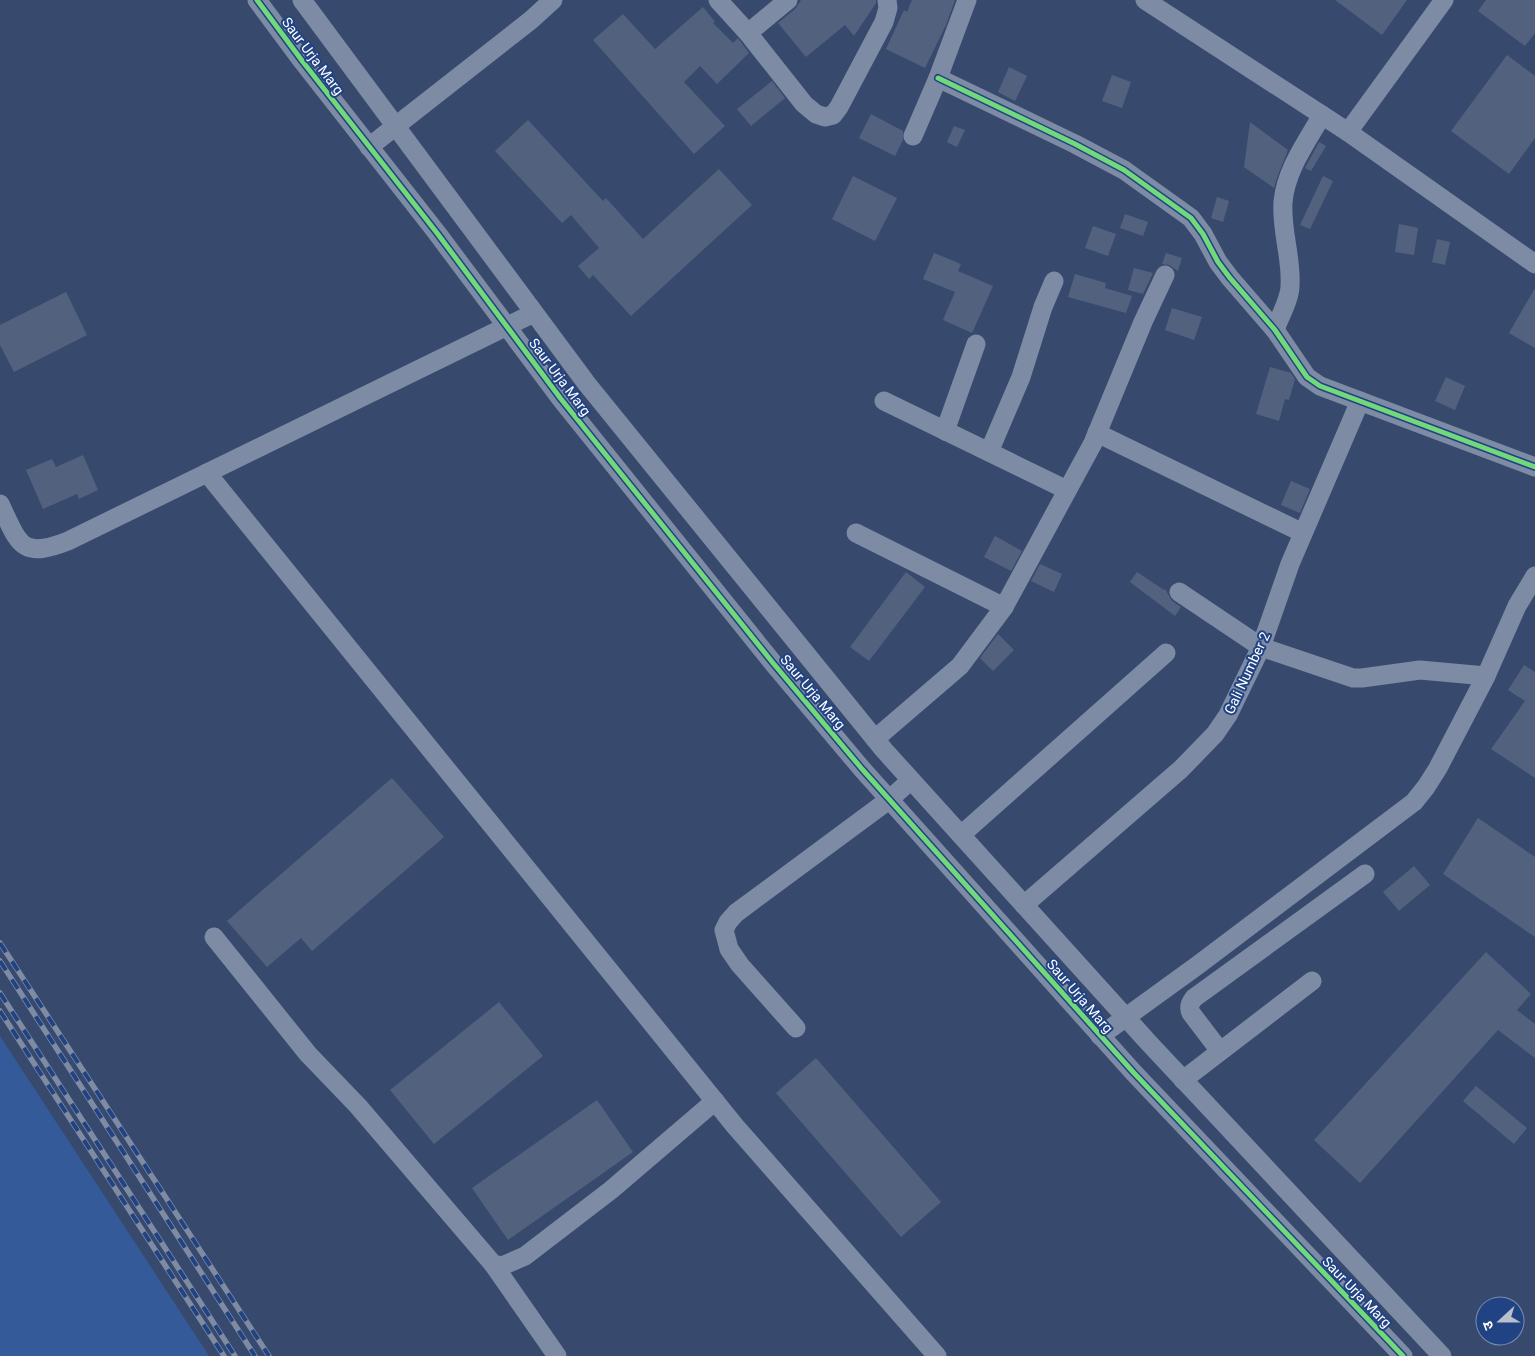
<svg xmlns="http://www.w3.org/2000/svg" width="1535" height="1356" viewBox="0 0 1535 1356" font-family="Roboto,'Noto Sans Devanagari',sans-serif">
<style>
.green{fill:#345a9a}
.building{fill:#52627e}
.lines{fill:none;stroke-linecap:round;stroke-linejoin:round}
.minor{stroke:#7e8ba4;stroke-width:19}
.rail-casing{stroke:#7e8ba3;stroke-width:5.5}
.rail{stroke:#214384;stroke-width:4;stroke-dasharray:11;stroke-linecap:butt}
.cycleway-casing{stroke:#214384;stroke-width:8}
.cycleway{stroke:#71d979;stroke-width:5}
.labels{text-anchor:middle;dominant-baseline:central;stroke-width:4;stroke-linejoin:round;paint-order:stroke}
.street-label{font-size:14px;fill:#fff;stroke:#214384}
</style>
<rect width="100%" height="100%" fill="#374a6e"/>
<polygon class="green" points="0,1036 209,1356 0,1356"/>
<g class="building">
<polygon points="801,0 876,0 876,3 854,36 845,25 806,57 778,23 795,9"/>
<polygon points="912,0 955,0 946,25 925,68 886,49 904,10 907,12"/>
<polygon points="1335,0 1407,0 1382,35"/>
<polygon points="1486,0 1535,0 1535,33 1525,46 1478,11"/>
<polygon points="703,7 715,22 713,23 733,43 738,38 749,53 717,84 700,66 684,82 725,126 694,154 593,40 623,14 655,49"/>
<polygon points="1507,55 1535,76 1535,138 1509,174 1451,131"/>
<polygon points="1009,67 1027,76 1015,101 998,92"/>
<polygon points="1112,75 1131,82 1122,108 1102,101"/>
<polygon points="772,81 785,98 751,126 737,109"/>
<polygon points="871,114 903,131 903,140 895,156 859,138"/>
<polygon points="528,120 603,201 606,198 643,239 719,169 752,205 631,316 593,275 589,279 578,266 599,248 571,215 562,223 495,151"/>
<polygon points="1250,122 1288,150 1278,175 1274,188 1244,167"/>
<polygon points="954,126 965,130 957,147 947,142"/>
<polygon points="1319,142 1326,146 1311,171 1305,168"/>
<polygon points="853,176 897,198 875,241 832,219"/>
<polygon points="1323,176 1333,181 1310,229 1300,225"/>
<polygon points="1217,197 1229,201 1223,222 1211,218"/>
<polygon points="1125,214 1148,222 1143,236 1120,228"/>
<polygon points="1399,224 1418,228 1414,255 1395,252"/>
<polygon points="1093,226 1116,234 1108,256 1085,248"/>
<polygon points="1437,239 1450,242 1445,265 1432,262"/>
<polygon points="934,253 961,264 958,271 993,286 972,333 943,320 955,292 923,279"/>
<polygon points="1166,253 1182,258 1178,271 1169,265 1162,264"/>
<polygon points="1134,268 1153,273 1143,294 1128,290"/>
<polygon points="1075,274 1106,283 1105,288 1132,296 1126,313 1068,297"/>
<polygon points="1535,288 1535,348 1509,333"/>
<polygon points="66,292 87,335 14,372 0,345 0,325"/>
<polygon points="1172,308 1202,317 1194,340 1165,330"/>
<polygon points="1270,367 1291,373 1295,379 1289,400 1285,399 1279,421 1256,414"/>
<polygon points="1446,377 1465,386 1455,410 1435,401"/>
<polygon points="83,455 98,490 79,499 77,494 43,509 26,470 52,459 56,467"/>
<polygon points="1291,481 1310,489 1300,513 1281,505"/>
<polygon points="995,536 1022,551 1011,571 984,557"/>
<polygon points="1040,564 1062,574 1054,592 1031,581"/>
<polygon points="906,572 925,587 869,661 850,647"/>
<polygon points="1137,572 1164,590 1165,589 1172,601 1181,607 1175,616 1130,582"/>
<polygon points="998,634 1014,650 993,671 980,658"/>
<polygon points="1524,665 1535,672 1535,778 1491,749 1525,701 1508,690"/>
<polygon points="392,778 444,837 312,951 301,938 267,967 227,921"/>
<polygon points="1478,818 1535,857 1535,937 1443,874"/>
<polygon points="1414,866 1430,885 1399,911 1383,892"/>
<polygon points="1486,952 1531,994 1517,1010 1535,1024 1535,1058 1498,1030 1360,1183 1314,1140"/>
<polygon points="499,1002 543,1056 434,1144 390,1090"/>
<polygon points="816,1058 941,1202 901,1237 776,1093"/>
<polygon points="1476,1086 1527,1128 1514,1144 1463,1101"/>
<polygon points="597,1100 633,1152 508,1240 472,1188"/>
</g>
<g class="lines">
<g class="minor">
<polyline points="257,0 303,62 437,233 561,399 773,663 862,769 1134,1073 1403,1356"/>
<polyline points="302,0 587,384 884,750 1148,1042 1442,1356"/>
<polyline points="718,0 748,33 804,104 816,114 825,117 833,115 839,107 884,22 888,8 887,0"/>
<polyline points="1145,0 1348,132 1535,264"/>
<polyline points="748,33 788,0"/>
<polyline points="938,78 1075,144 1124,170 1191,218 1203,234 1218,262 1230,278 1275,330 1307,377 1320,386 1535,467"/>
<polyline points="1348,132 1444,0"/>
<polyline points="913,136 938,78 967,0"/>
<polyline points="369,147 531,20 553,0"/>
<path d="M1275,330C1279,318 1290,299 1290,286C1292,258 1281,231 1283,202C1286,170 1306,143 1322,115"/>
<polyline points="884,401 1067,490"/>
<polyline points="945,431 976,344"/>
<polyline points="1097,433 1303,533"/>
<polyline points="989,452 1021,377 1043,307 1054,281"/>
<polyline points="207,473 735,1126 937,1356"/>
<path d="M0,504C19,543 20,560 68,541L534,313"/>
<polyline points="856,533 1004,607"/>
<polyline points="1179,592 1261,647 1353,678 1362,678 1420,670 1486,676"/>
<polyline points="875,739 960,666 1004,607 1093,443 1143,322 1165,275"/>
<polyline points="961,835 1166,653"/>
<polyline points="1024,905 1181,769 1215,734 1228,715 1261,647 1290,564 1360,401"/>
<polyline points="214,937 308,1054 358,1106 493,1264 502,1266 525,1256 611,1190 715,1101"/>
<polyline points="796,1028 740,965 729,949 724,930 728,922 736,913 890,799 911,780"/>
<polyline points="1100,1036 1198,965 1414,802 1426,787 1438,768 1486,676 1517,606 1535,576"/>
<path d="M1220,1051L1191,1013C1188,1007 1190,1003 1194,998L1365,874"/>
<polyline points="1183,1080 1312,981"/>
<polyline points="493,1264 557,1356"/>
</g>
<defs>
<g id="rail">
<polyline points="0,943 269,1356"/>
<polyline points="0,961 255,1356"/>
<polyline points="0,993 235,1356"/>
<polyline points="0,1011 224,1356"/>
</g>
</defs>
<use href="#rail" class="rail-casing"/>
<use href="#rail" class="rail"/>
<defs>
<g id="cycleway">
<polyline points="257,0 303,62 437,233 561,399 773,663 862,769 1134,1073 1403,1356"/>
<polyline points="938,78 1075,144 1124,170 1191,218 1203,234 1218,262 1230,278 1275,330 1307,377 1320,386 1535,467"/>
</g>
</defs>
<use href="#cycleway" class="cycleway-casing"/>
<use href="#cycleway" class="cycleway"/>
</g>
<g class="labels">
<g class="street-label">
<text transform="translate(313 56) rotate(53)">Saur Urja Marg</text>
<text transform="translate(560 377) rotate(53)">Saur Urja Marg</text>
<text transform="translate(1247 673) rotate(-65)">Gali Number 2</text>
<text transform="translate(813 692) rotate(50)">Saur Urja Marg</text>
<text transform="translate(1080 996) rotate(49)">Saur Urja Marg</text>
<text transform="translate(1357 1292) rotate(46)">Saur Urja Marg</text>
</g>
</g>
<g transform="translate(1500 1321) rotate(249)"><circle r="24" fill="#214384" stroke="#7a8eb5"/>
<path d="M0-4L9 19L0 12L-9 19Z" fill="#b9c0cc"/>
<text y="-8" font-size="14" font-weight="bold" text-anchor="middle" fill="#ffffff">उ</text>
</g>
</svg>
